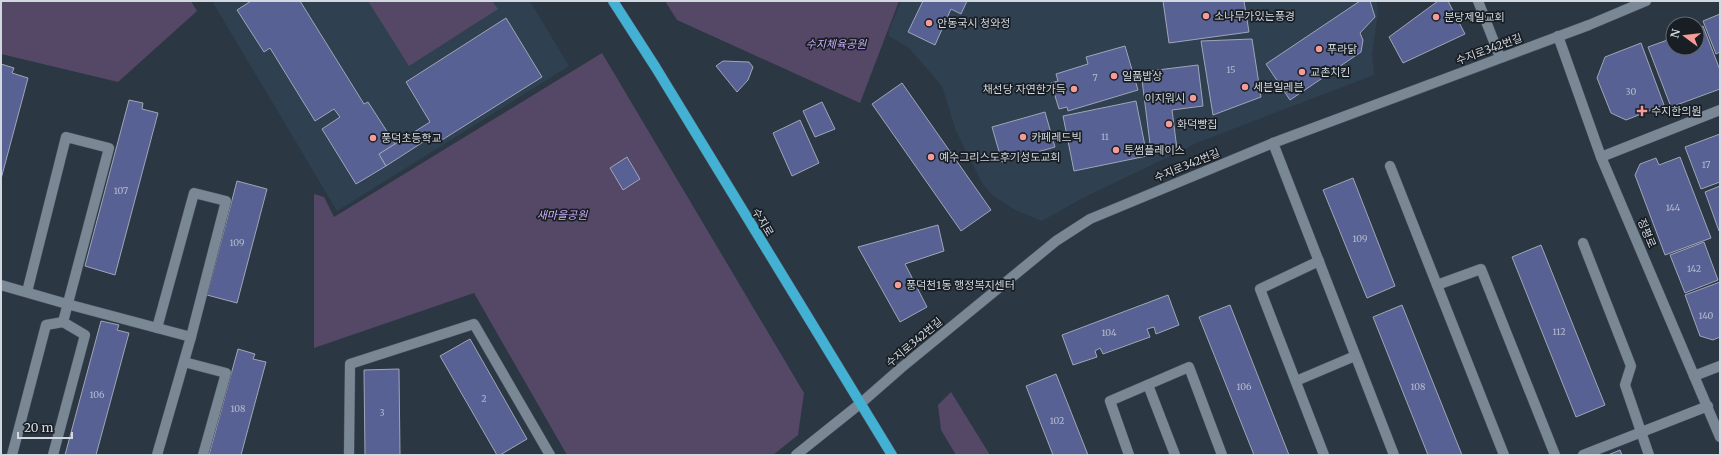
<svg xmlns="http://www.w3.org/2000/svg" width="1721" height="456" viewBox="0 0 1721 456" font-family="Merriweather,'Noto Sans KR',serif">
<style>
.built{fill:#2f4051}
.green{fill:#544866}
.building{fill:#586193;stroke:#a1a5b7}
.lines{fill:none;stroke-linecap:round;stroke-linejoin:round}
.minor-casing{stroke:#48525c;stroke-width:11}
.major-casing{stroke:#48525c;stroke-width:11}
.minor{stroke:#7a8896;stroke-width:10}
.major{stroke:#42b1d3;stroke-width:10}
.poi-dot{fill:#f59b98;stroke:#181e23;stroke-width:1.5}
.labels{text-anchor:middle;dominant-baseline:central;stroke-width:3.5;stroke-linejoin:round;paint-order:stroke}
.number-label{font-size:9px;fill:#b3bacd}
.poi-label{font-size:11px;fill:#d1d8e0;stroke:#181e23;text-anchor:start}
.park-label{font-size:11px;font-style:italic;fill:#ccaefa;stroke:#181e23}
.street-label{font-size:11px;fill:#d1d8e0;stroke:#181e23}
</style>
<rect width="100%" height="100%" fill="#2b3743"/>
<g class="built">
<polygon points="212,1 530,1 569,66 337,211"/>
<polygon points="901,1 1377,1 1378,13 1372,55 1374,75 1199,142 1081,199 1042,221 1015,210 992,195 982,183 956,131 942,86 909,48 889,36 889,30"/>
</g>
<g class="green">
<polygon points="1,1 191,1 197,11 118,82 1,54"/>
<polygon points="368,1 492,1 498,9 409,66"/>
<polygon points="665,1 899,1 860,103 677,20"/>
<polygon points="602,53 804,393 798,435 773,455 567,455 474,293 314,348 314,194 324,197 334,217"/>
<polygon points="951,392 990,455 956,455 941,430 938,405"/>
</g>
<g class="building">
<polygon points="251,1 300,1 364,104 368,102 395,144 379,154 386,166 356,184 322,129 340,117 334,109 315,121 270,48 264,52 237,10"/>
<polygon points="923,1 967,1 961,14 951,9 935,45 908,32"/>
<polygon points="1163,1 1244,1 1249,32 1169,43"/>
<polygon points="1360,1 1370,1 1375,17 1360,33 1363,40 1361,52 1290,100 1266,64"/>
<polygon points="1438,1 1448,1 1465,34 1403,63 1389,37"/>
<polygon points="1720,14 1720,52 1716,54 1703,21"/>
<polygon points="506,18 542,77 442,140 437,133 386,166 379,154 430,122 406,82"/>
<polygon points="1703,26 1720,70 1720,89 1671,107 1648,47 1673,38 1673,48 1697,48 1697,29"/>
<polygon points="1252,39 1261,97 1213,115 1201,41"/>
<polygon points="1641,43 1664,105 1626,120 1611,113 1597,78 1605,57"/>
<polygon points="1125,46 1138,90 1068,111 1067,107 1059,109 1051,83 1058,81 1056,74 1088,64 1086,57"/>
<polygon points="723,61 749,62 753,67 748,80 737,92 716,66"/>
<polygon points="1,64 14,68 12,73 28,78 1,179"/>
<polygon points="1198,65 1203,106 1172,110 1177,149 1151,152 1141,72"/>
<polygon points="902,83 991,210 961,231 872,104"/>
<polygon points="129,100 143,103 142,109 158,113 115,275 85,266"/>
<polygon points="1136,101 1147,156 1074,171 1063,116"/>
<polygon points="822,102 835,129 815,137 803,111"/>
<polygon points="1045,112 1055,147 1002,162 992,127"/>
<polygon points="800,120 819,163 792,176 773,133"/>
<polygon points="1720,134 1720,182 1701,189 1685,147"/>
<polygon points="627,157 640,179 623,190 610,168"/>
<polygon points="1680,157 1711,238 1665,255 1635,175 1640,164 1656,158 1659,165"/>
<polygon points="1353,178 1395,286 1367,298 1323,190"/>
<polygon points="237,181 267,189 237,303 207,295"/>
<polygon points="1720,186 1720,231 1719,231 1705,192"/>
<polygon points="938,225 944,251 905,264 927,307 900,322 858,247"/>
<polygon points="1704,242 1718,280 1685,293 1670,255"/>
<polygon points="1541,245 1605,405 1576,417 1512,257"/>
<polygon points="1720,282 1720,337 1713,340 1700,336 1685,295"/>
<polygon points="1168,295 1179,325 1156,334 1154,327 1147,329 1150,337 1103,354 1100,348 1095,351 1097,357 1073,365 1062,335"/>
<polygon points="1230,305 1289,455 1254,455 1199,317"/>
<polygon points="1402,305 1462,455 1428,455 1373,317"/>
<polygon points="101,321 119,325 117,330 129,333 96,455 65,455"/>
<polygon points="470,339 527,439 500,455 497,455 440,356"/>
<polygon points="238,349 255,354 253,359 266,362 241,455 209,455"/>
<polygon points="399,369 400,455 365,455 364,370"/>
<polygon points="1056,374 1088,455 1053,455 1026,386"/>
<polygon points="1620,450 1622,455 1608,455"/>
</g>
<g class="lines">
<defs>
<g id="minor">
<polyline points="1478,1 1500,57"/>
<polyline points="1558,36 1601,157 1720,437"/>
<polyline points="1273,143 1394,455"/>
<polyline points="1601,157 1720,110"/>
<polyline points="1390,166 1504,455"/>
<polyline points="1583,243 1631,366 1625,385 1649,455"/>
<polyline points="1319,261 1260,289 1324,455"/>
<polyline points="1,285 67,304 191,337"/>
<polyline points="1437,285 1481,269 1555,455"/>
<polyline points="27,292 66,137 109,148 63,322"/>
<polyline points="184,362 226,373 203,455"/>
<polyline points="1694,376 1720,366"/>
<polyline points="1296,381 1355,356"/>
<polyline points="1148,385 1175,455"/>
<polyline points="12,455 46,325 63,322 85,335 53,455"/>
<polyline points="157,455 191,337 226,201 194,193 157,328"/>
<polyline points="349,455 350,364 474,324 550,455"/>
<polyline points="796,455 861,403 901,368 1056,241 1090,219 1273,143 1589,25 1646,1"/>
<polyline points="1129,455 1110,401 1189,367 1222,455"/>
<polyline points="1583,455 1708,406"/>
</g>
<polyline id="major" points="613,1 656,68 892,455"/>
</defs>
<use href="#minor" class="minor-casing"/>
<use href="#major" class="major-casing"/>
<use href="#minor" class="minor"/>
<use href="#major" class="major"/>
</g>
<g class="poi-dot">
<circle cx="1206" cy="16" r="4"/>
<circle cx="1436" cy="17" r="4"/>
<circle cx="929" cy="23" r="4"/>
<circle cx="1319" cy="49" r="4"/>
<circle cx="1302" cy="72" r="4"/>
<circle cx="1114" cy="76" r="4"/>
<circle cx="1245" cy="87" r="4"/>
<circle cx="1074" cy="89" r="4"/>
<circle cx="1193" cy="98" r="4"/>
<path d="M1640 105h4v4h4v4h-4v4h-4v-4h-4v-4h4z"/>
<circle cx="1169" cy="124" r="4"/>
<circle cx="1023" cy="137" r="4"/>
<circle cx="373" cy="138" r="4"/>
<circle cx="1116" cy="150" r="4"/>
<circle cx="931" cy="157" r="4"/>
<circle cx="898" cy="285" r="4"/>
</g>
<g class="labels">
<g class="number-label">
<text x="1231" y="69">15</text>
<text x="1095" y="77">7</text>
<text x="1631" y="91">30</text>
<text x="1105" y="136">11</text>
<text x="1706" y="164">17</text>
<text x="121" y="190">107</text>
<text x="1673" y="207">144</text>
<text x="1360" y="238">109</text>
<text x="237" y="242">109</text>
<text x="1694" y="268">142</text>
<text x="1706" y="315">140</text>
<text x="1559" y="331">112</text>
<text x="1109" y="332">104</text>
<text x="1244" y="386">106</text>
<text x="1418" y="386">108</text>
<text x="97" y="394">106</text>
<text x="484" y="398">2</text>
<text x="238" y="408">108</text>
<text x="382" y="412">3</text>
<text x="1057" y="420">102</text>
</g>
<g class="poi-label">
<text x="1214" y="16">소나무가있는풍경</text>
<text x="1444" y="17">분당제일교회</text>
<text x="937" y="23">안동국시 청와정</text>
<text x="1327" y="49">푸라닭</text>
<text x="1310" y="72">교촌치킨</text>
<text x="1122" y="76">일품밥상</text>
<text x="1253" y="87">세븐일레븐</text>
<text x="1066" y="89" text-anchor="end">채선당 자연한가득</text>
<text x="1185" y="98" text-anchor="end">이지워시</text>
<text x="1651" y="111">수지한의원</text>
<text x="1177" y="124">화덕빵집</text>
<text x="1031" y="137">카페레드빅</text>
<text x="381" y="138">풍덕초등학교</text>
<text x="1124" y="150">투썸플레이스</text>
<text x="939" y="157">예수그리스도후기성도교회</text>
<text x="906" y="285">풍덕천1동 행정복지센터</text>
</g>
<g class="park-label">
<text x="836" y="44">수지체육공원</text>
<text x="562" y="215">새마을공원</text>
</g>
<g class="street-label">
<text transform="translate(1489 49) rotate(-20)">수지로342번길</text>
<text transform="translate(1187 165) rotate(-22)">수지로342번길</text>
<text transform="translate(763 222) rotate(59)">수지로</text>
<text transform="translate(1647 233) rotate(67)">정평로</text>
<text transform="translate(914 342) rotate(-40)">수지로342번길</text>
</g>
</g>
<rect width="1721" height="456" fill="none" stroke="#d1d8e0" stroke-width="4"/>
<g transform="translate(1685 36) rotate(285)"><circle r="19" fill="#181e23" stroke="#62686f"/>
<path d="M0-3L7 15L0 10L-7 15Z" fill="#f59b98"/>
<text y="-6" font-size="11" font-weight="bold" text-anchor="middle" fill="#d1d8e0">N</text>
</g>
<path d="M18 432v6h54v-6" fill="none" stroke="#d1d8e0" stroke-width="2"/>
<text x="24" y="432" font-size="12" fill="#d1d8e0" stroke="#181e23" stroke-width="3" paint-order="stroke">20 m</text>
</svg>
